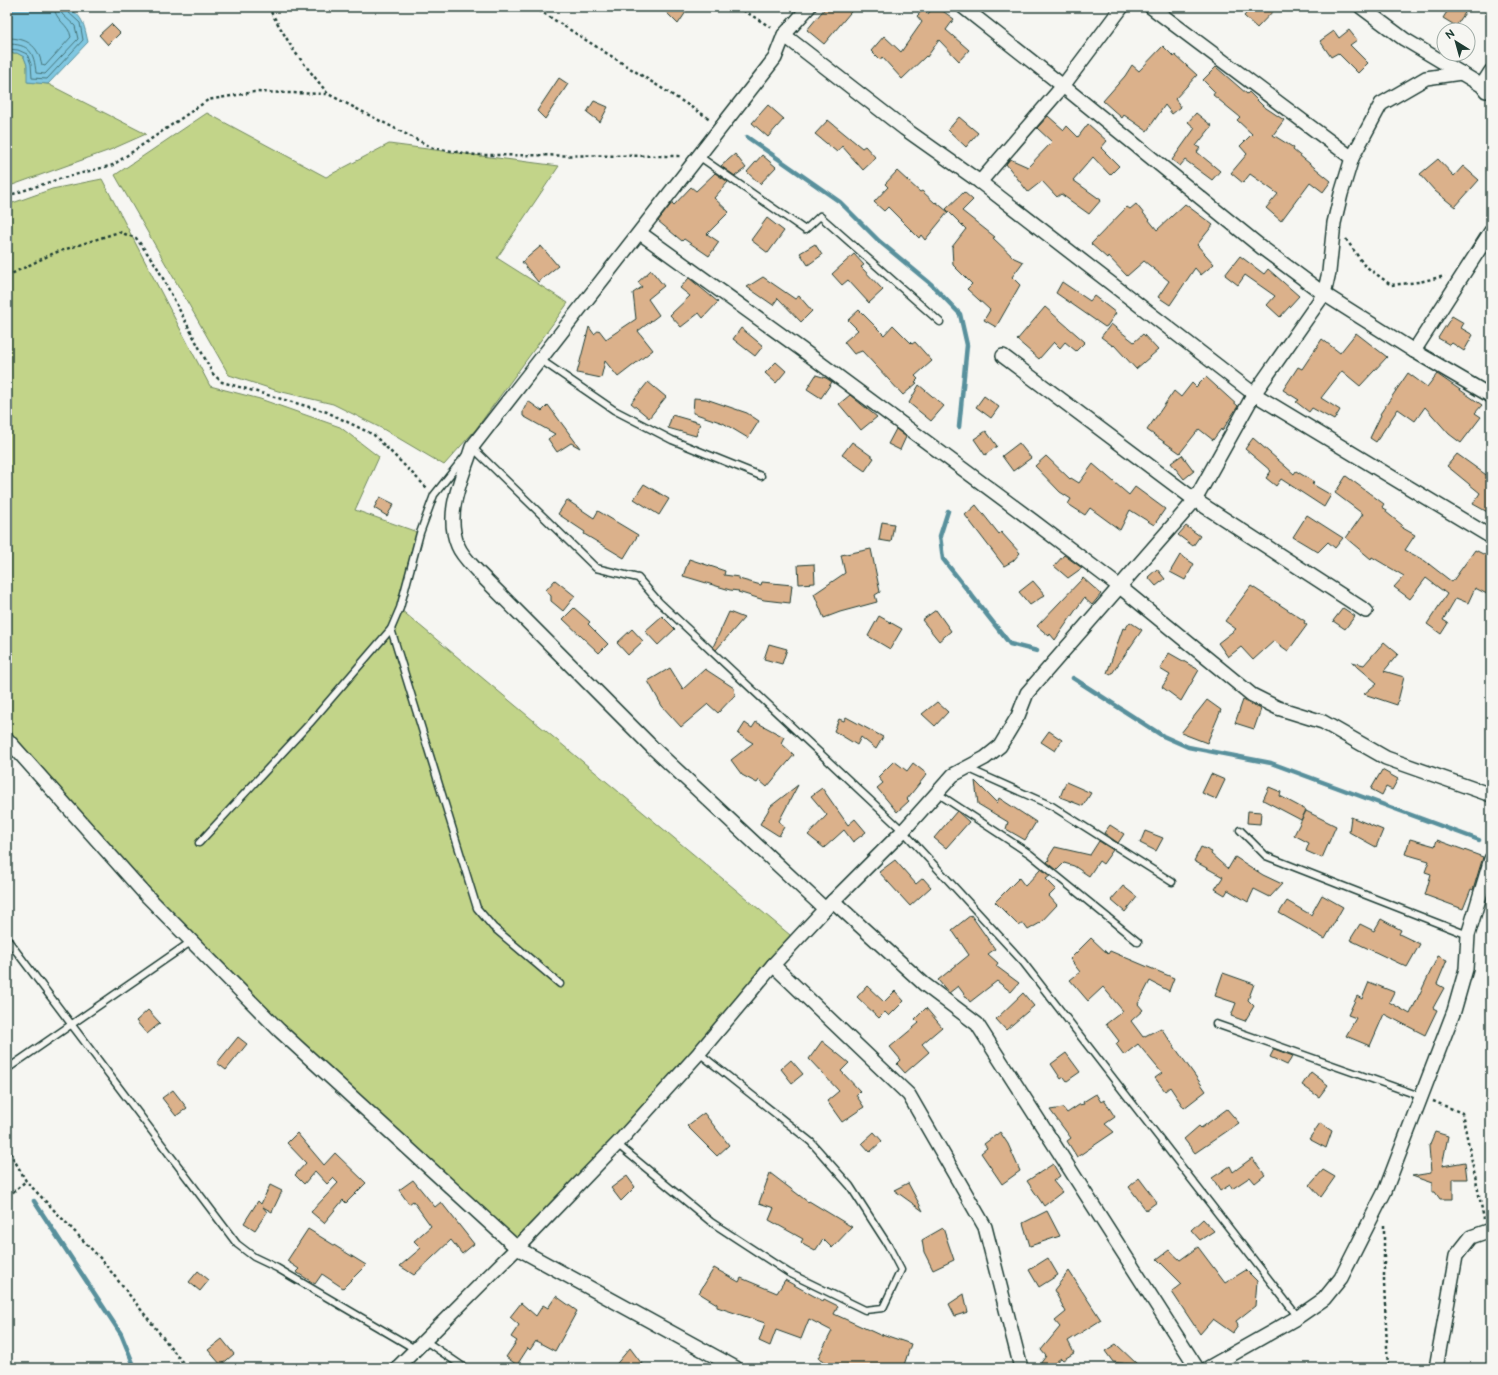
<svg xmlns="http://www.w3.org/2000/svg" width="1498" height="1375" viewBox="0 0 1498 1375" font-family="'Balsamiq Sans',sans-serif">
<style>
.green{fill:#c2d489;stroke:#70885e}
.water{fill:#80c7e1;stroke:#59909c}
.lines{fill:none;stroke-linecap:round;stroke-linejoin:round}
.shore{stroke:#467479;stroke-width:1}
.stream{stroke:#59909c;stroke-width:4.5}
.building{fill:#dbb18b;stroke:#1f3d34}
.service-casing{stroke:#1f3d34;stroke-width:9}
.minor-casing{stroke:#1f3d34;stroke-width:16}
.path{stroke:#1f3d34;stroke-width:2.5;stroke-dasharray:3 3;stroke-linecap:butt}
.service{stroke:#f6f6f2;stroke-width:6}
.minor{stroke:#f6f6f2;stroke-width:13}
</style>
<rect width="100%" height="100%" fill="#f6f6f2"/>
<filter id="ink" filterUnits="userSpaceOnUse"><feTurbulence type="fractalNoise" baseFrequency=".025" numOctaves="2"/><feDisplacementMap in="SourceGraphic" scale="8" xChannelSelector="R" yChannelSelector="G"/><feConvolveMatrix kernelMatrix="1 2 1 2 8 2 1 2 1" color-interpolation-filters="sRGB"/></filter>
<g filter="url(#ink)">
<g class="green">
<polygon points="7,53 17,53 24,57 27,65 28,82 48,84 146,134 110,150 7,187"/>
<polygon points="207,113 326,177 389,144 559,166 497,258 568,303 476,429 444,465 383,429 333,404 278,391 229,375 115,175"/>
<polygon points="102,179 210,386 260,399 340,427 379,457 355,510 420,533 400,609 796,940 517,1248 279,1030 7,739 7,205 52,189"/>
</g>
<path class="water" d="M7,7H65C83,14 84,25 88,42L48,84L27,82V65L24,57L17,53H7Z"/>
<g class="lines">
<g class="shore">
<path d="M7,38C27,38 38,45 42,65L45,66L71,37C69,24 55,21 54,7"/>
<path d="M7,44C30,44 34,52 36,73L45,74L78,39L75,26L62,14L60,7"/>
<polyline points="7,49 18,50 27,54 31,64 32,78 47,79 83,40 80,23 67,11 65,7"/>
</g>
<g class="stream">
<polyline points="747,137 840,202 879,241 931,284 960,314 967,345 959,427"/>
<polyline points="948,511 940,536 943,559 1010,644 1037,651"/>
<polyline points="1073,678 1163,736 1188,747 1271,763 1479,840"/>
<polyline points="34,1201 121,1334 135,1368"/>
</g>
</g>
<g class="building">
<polygon points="661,7 680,7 686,12 678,24"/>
<polygon points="826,7 855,7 824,44 807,30"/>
<polygon points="933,7 937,7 954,19 946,30 969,50 959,61 939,40 927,57 926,56 902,79 882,57 880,60 871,51 884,36 901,52 922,22 917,16 923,10 928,14"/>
<polygon points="1252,7 1277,7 1257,28 1244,16"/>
<polygon points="1450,7 1469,7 1456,26 1443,18"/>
<polygon points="111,24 120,33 108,45 99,35"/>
<polygon points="1349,30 1357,40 1350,45 1368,63 1358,73 1338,53 1331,57 1320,41 1334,31 1339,38"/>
<polygon points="1163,46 1174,57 1175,55 1197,75 1175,99 1181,107 1172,114 1165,105 1147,131 1124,115 1122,118 1103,101 1125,76 1132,65 1139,71"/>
<polygon points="1216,67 1247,94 1249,92 1263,106 1284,120 1273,135 1294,148 1293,150 1331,181 1323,192 1310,182 1281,221 1266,208 1278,194 1250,174 1243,183 1231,173 1247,154 1240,146 1252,134 1237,120 1240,117 1213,95 1215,92 1203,80"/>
<polygon points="559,78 568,84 545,119 537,111"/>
<polygon points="594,101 608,107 600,122 587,112"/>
<polygon points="768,105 784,119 768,137 752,123"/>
<polygon points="1196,113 1212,126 1196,146 1200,148 1197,152 1220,171 1212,180 1185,160 1180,166 1172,160 1195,128 1188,122"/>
<polygon points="1048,116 1064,130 1067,126 1078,137 1088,124 1107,141 1101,148 1119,166 1110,175 1093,157 1073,180 1101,200 1089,214 1061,194 1057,197 1042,181 1028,192 1006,164 1010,159 1028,167 1052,142 1037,128"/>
<polygon points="959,117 978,133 966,147 948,130"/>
<polygon points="828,120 862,148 865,146 876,158 863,170 842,146 837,152 815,134"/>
<polygon points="735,154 746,168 735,176 721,166"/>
<polygon points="762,155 776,167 760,184 747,172"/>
<polygon points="1438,159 1454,176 1463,166 1479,180 1455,207 1435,191 1420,174"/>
<polygon points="897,171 920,192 922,191 935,203 936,202 948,212 925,240 921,235 919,238 888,207 884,211 874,202 888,187 885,184"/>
<polygon points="715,173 728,182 714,198 729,212 707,234 719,242 709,256 684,239 682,241 658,221 672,203 674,205 691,187 696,191"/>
<polygon points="964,192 973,200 962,211 995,237 993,238 1014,258 1023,262 1012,277 1020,285 996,327 984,320 990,310 967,289 972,284 953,265 952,247 966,229 946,209"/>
<polygon points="1136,204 1157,230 1185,204 1213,225 1197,245 1214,264 1201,275 1195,268 1170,305 1158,297 1169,281 1144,261 1127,276 1108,256 1107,258 1091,244 1127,207 1130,209"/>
<polygon points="767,218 784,231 768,253 751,240"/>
<polygon points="815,244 822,255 808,265 800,253"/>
<polygon points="541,246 558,266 538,282 522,262"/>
<polygon points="854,254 864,265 861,267 883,290 869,303 848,280 842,285 832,274"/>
<polygon points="1240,256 1264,274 1268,269 1299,296 1280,317 1267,305 1275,296 1245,275 1238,285 1225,275"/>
<polygon points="651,270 664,286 648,299 659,315 638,331 653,350 618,377 605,361 601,378 577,373 589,327 594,334 599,330 606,339 636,319 633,293 642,287 638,282"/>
<polygon points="763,277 795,299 799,296 812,311 801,322 778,298 773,305 747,287"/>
<polygon points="689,278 718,302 703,318 699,313 681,327 670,315 690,296 680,288"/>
<polygon points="1062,282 1090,301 1094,296 1116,313 1107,326 1105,327 1056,293"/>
<polygon points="1045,307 1085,342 1076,351 1065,342 1060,348 1054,342 1039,359 1017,340"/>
<polygon points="859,310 884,335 893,325 912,344 915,342 932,361 915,376 918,379 915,382 917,383 903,395 862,351 854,354 844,342 858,330 848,320"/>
<polygon points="1452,316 1464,323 1461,328 1473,335 1464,351 1452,343 1450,345 1438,338"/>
<polygon points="1111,324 1134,342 1143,334 1158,350 1136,369 1114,345 1113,346 1101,337"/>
<polygon points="741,328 763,346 755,356 733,339"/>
<polygon points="1356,333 1387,357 1360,386 1342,371 1321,398 1340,410 1334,420 1312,408 1309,412 1296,402 1299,400 1283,390 1298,367 1302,369 1322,339 1340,353"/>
<polygon points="776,362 786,371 776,383 765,373"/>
<polygon points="1408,373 1427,387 1437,374 1482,405 1475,413 1481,417 1461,443 1449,434 1425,407 1415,421 1398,409 1376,442 1370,438 1381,415 1380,414"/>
<polygon points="816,375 826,378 832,382 821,398 807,389"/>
<polygon points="1206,377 1238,406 1222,431 1221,429 1213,440 1199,429 1180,453 1147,430 1174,391 1181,397 1192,383 1196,387"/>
<polygon points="648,382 666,397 649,418 631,403"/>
<polygon points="919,385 944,406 931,421 909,403"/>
<polygon points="850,395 877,417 861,430 839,404"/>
<polygon points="984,396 999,407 991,418 976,407"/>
<polygon points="694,398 706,399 747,413 759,421 748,438 723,423 693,413"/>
<polygon points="528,401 542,411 548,405 580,448 571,443 557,452 548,439 555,434 523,416 523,411"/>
<polygon points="672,415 700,423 696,436 668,428"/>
<polygon points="896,429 906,437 900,450 888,444"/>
<polygon points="986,431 997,446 985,455 974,439"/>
<polygon points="1253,438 1294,474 1296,471 1314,482 1312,484 1331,495 1324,507 1281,479 1276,486 1266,478 1271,471 1245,449"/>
<polygon points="852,442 874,458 865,471 842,455"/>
<polygon points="1019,443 1031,458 1013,471 1002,456"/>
<polygon points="1457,454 1489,477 1491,473 1491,514 1473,504 1480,493 1447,466"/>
<polygon points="1182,455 1194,471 1184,479 1171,463"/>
<polygon points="1046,456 1070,479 1071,478 1079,483 1093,464 1129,495 1135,487 1165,509 1154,525 1130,510 1120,530 1090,508 1085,515 1068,504 1071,499 1060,492 1035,466"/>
<polygon points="1346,476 1384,504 1382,507 1387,510 1386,512 1402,525 1401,527 1415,535 1405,550 1425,561 1452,582 1475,550 1491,558 1491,596 1475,588 1468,603 1456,598 1443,620 1448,623 1441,634 1427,624 1447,594 1426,578 1410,599 1394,587 1404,576 1372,557 1371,559 1346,538 1363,514 1335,493"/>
<polygon points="644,484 669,499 659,515 634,499"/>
<polygon points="380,497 394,504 387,516 374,508"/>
<polygon points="567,500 594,518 598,511 638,535 624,558 584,534 585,532 558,514"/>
<polygon points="976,505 999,534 1001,532 1020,553 1013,561 1004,566 965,515"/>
<polygon points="1307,515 1343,538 1335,548 1328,542 1318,552 1293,537"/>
<polygon points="882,522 894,524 891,542 879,540"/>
<polygon points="1186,526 1200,536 1193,546 1178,535"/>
<polygon points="871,549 880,592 875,595 877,602 840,612 824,618 814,594 845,573 841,555"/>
<polygon points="1064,555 1082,568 1068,578 1054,566"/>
<polygon points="1180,555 1194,564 1185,580 1170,572"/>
<polygon points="689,559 725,571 724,575 739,577 739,579 761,585 762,582 792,585 790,603 764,600 738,592 739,591 730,590 683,576"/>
<polygon points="814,564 815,583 799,584 798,565"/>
<polygon points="1157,569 1165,579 1156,586 1148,577"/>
<polygon points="1083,578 1101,594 1092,605 1084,598 1055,640 1050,634 1049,636 1037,626"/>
<polygon points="555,580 575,596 563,611 551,601 551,596 546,590"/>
<polygon points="1033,581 1045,595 1030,605 1019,592"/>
<polygon points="1251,586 1305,621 1304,623 1307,625 1288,651 1274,641 1253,660 1241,647 1228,657 1218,643 1236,629 1225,621"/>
<polygon points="574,608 590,622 588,624 608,644 599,653 563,619"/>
<polygon points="1343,608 1355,616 1345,629 1333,621"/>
<polygon points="936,610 951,631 939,641 922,620"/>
<polygon points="729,612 744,618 716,650 713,647"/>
<polygon points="662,616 675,629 658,645 645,631"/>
<polygon points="879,616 902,629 890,649 868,636"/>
<polygon points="1130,622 1142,630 1111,675 1107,673 1123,628 1125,629"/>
<polygon points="632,629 643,641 628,655 617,643"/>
<polygon points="1384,642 1398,654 1384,671 1404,677 1397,705 1364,694 1377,683 1352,662 1364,665"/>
<polygon points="769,644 787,649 782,664 764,659"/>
<polygon points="1169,653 1199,670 1181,701 1162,687 1170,675 1160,669"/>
<polygon points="670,668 683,689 705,669 734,688 735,695 718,713 708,704 681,727 662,706 648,681"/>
<polygon points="1207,700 1221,710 1207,743 1181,733"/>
<polygon points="1243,700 1261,709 1254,729 1235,723"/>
<polygon points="937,702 948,712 935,726 922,714"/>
<polygon points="846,717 883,737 876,749 861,737 857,745 834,731 839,719 844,721"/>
<polygon points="756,722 784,737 781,743 794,755 767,787 759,780 757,783 742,775 731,760 753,743 738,734 745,723 752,728"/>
<polygon points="1049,731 1062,740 1055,751 1041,742"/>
<polygon points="894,761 907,771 913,763 927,774 907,799 909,801 897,812 877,788 883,783 878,777"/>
<polygon points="1382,770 1398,779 1392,790 1386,787 1382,795 1371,789"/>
<polygon points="1211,774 1225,780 1216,799 1202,793"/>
<polygon points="975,781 997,803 999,798 1036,822 1025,840 1006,829 1008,822 978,804"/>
<polygon points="1066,782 1091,793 1083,806 1060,797"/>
<polygon points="798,785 779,821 784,827 779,836 760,824 771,806"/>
<polygon points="1269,787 1281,792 1280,796 1306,810 1301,820 1263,800"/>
<polygon points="822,788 848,825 855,819 866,832 853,842 844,830 824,848 808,835 827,815 811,796"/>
<polygon points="957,811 969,822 946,848 934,838"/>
<polygon points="1248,811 1261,812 1260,824 1247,823"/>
<polygon points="1306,811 1336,826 1322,858 1306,851 1309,843 1294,835"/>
<polygon points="1351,817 1383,830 1376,847 1349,832"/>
<polygon points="1110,825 1124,834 1118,843 1104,833"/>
<polygon points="1145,831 1163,838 1156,851 1140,843"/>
<polygon points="1410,839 1435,846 1437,840 1483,857 1473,890 1471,889 1463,909 1425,895 1431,874 1425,872 1429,861 1405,854"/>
<polygon points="1099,841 1113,850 1103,864 1099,861 1089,876 1074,866 1064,863 1057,870 1047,862 1049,860 1048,858 1055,847 1090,855"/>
<polygon points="1201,847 1212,852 1211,854 1228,869 1235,857 1263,875 1282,884 1270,897 1254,889 1248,902 1228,890 1225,895 1215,889 1223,877 1194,861"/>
<polygon points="895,860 916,884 923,878 931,887 910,906 879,872"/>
<polygon points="1041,869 1050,876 1046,879 1056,889 1049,896 1057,905 1040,923 1028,930 1023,923 1019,926 995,902 1019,878 1025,886"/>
<polygon points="1123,886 1137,897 1125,912 1111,900"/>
<polygon points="1322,895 1343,907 1325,939 1279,913 1287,901 1311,915"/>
<polygon points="971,915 995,949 988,954 998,963 996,966 1019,983 1011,992 997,981 970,1002 958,986 949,993 938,980 969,955 952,930"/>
<polygon points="1381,919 1401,930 1399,934 1420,944 1407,967 1350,940 1360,924 1374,931"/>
<polygon points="1091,938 1108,954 1110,951 1174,978 1169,991 1150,981 1138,1004 1143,1010 1131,1021 1143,1037 1161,1028 1206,1091 1184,1108 1170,1087 1165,1091 1155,1078 1162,1073 1138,1044 1124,1055 1116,1044 1119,1041 1106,1024 1123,1011 1103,987 1088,1001 1070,980 1080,972 1070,959"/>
<polygon points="1438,956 1447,960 1437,984 1444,988 1433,1008 1437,1010 1425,1035 1384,1014 1370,1046 1346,1036 1356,1018 1348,1015 1357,996 1362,999 1369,982 1394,992 1389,1002 1410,1014"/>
<polygon points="1223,973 1254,984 1248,1000 1254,1006 1245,1021 1231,1016 1236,1003 1215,996"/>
<polygon points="867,986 884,1002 895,991 904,1001 889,1016 885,1012 879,1018 857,997"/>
<polygon points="1023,993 1034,1006 1006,1030 996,1019"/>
<polygon points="926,1008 942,1027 922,1044 929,1052 905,1073 897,1064 901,1060 890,1047 919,1023 915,1019"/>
<polygon points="148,1010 160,1023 147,1034 136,1021"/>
<polygon points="238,1037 247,1044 226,1070 217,1063"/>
<polygon points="822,1041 849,1063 841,1071 860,1091 856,1095 864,1107 842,1122 827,1101 839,1091 809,1059"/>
<polygon points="1274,1049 1293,1056 1287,1065 1270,1057"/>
<polygon points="1066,1053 1080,1072 1067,1081 1064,1077 1061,1079 1051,1064"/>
<polygon points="791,1060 803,1074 792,1083 781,1069"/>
<polygon points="1311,1072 1328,1085 1319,1097 1302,1085"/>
<polygon points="173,1090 187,1108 176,1116 162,1098"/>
<polygon points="1096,1094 1101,1102 1104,1100 1115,1117 1105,1124 1114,1132 1077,1157 1067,1141 1071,1138 1050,1110 1063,1108 1067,1113 1079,1105 1084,1104 1083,1102"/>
<polygon points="1227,1109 1239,1123 1195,1153 1184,1139 1199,1126 1201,1128"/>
<polygon points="704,1113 729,1145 717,1156 687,1126"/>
<polygon points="1320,1123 1332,1131 1326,1148 1309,1139"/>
<polygon points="874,1132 882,1141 870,1152 862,1143"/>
<polygon points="1000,1132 1008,1144 1020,1171 1002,1184 981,1153 987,1148 984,1144"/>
<polygon points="1435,1132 1448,1136 1442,1166 1465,1162 1467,1179 1453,1179 1453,1199 1440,1199 1435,1192 1432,1192 1432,1183 1412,1176 1431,1173 1429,1146"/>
<polygon points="297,1133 324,1165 335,1153 366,1183 346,1203 343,1200 324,1223 311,1212 338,1183 333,1178 327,1184 315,1171 304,1184 295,1175 306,1163 287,1143"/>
<polygon points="1252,1158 1265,1175 1255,1183 1250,1177 1232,1189 1230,1185 1220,1191 1212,1178 1230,1166 1233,1172"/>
<polygon points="1053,1164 1060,1176 1053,1181 1062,1192 1044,1206 1027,1181"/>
<polygon points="1323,1170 1335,1177 1321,1197 1310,1185"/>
<polygon points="770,1173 808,1202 809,1201 852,1227 832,1248 823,1239 815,1251 804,1245 801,1242 803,1239 769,1220 774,1208 759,1203"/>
<polygon points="627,1176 635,1187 621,1201 611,1188"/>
<polygon points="1139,1178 1157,1202 1146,1210 1129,1187"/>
<polygon points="413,1180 435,1207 441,1202 474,1244 462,1254 451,1240 414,1275 400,1266 421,1248 414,1241 431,1226 413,1201 409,1204 399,1190"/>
<polygon points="908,1183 923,1211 894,1190"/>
<polygon points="270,1185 282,1191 272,1212 263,1207 267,1212 255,1230 244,1223 258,1201 261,1204"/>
<polygon points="1047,1211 1060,1236 1030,1246 1023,1223"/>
<polygon points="1203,1219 1214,1231 1200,1240 1191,1230"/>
<polygon points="943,1228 954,1260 933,1270 924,1252 922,1240"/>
<polygon points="308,1229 366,1265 343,1288 322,1274 315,1284 296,1272 299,1269 287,1261"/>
<polygon points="1198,1247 1225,1283 1246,1270 1257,1281 1255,1306 1236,1321 1238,1326 1233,1333 1213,1319 1200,1334 1172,1292 1182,1284 1157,1259 1169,1250 1180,1260"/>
<polygon points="1048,1258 1058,1275 1039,1287 1029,1270"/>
<polygon points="714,1268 739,1282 741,1278 777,1293 785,1280 823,1301 824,1299 838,1306 834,1314 882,1336 882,1334 911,1344 903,1368 837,1368 818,1358 832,1331 809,1319 801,1339 776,1330 770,1346 759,1341 765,1323 717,1307 717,1304 699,1293"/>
<polygon points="198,1271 209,1280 200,1291 189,1282"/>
<polygon points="1069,1271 1101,1320 1068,1341 1074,1353 1063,1360 1061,1358 1048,1368 1037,1368 1046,1356 1041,1350 1060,1327 1055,1321 1066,1312 1054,1290"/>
<polygon points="964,1294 968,1312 955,1316 949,1304"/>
<polygon points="556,1296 577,1311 555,1351 536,1341 530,1350 528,1348 517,1365 506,1357 517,1341 511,1337 519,1325 510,1317 521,1303 536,1316 543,1305 548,1308"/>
<polygon points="222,1339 234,1354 221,1365 208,1350"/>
<polygon points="1116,1344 1138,1365 1113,1362 1105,1351"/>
<polygon points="630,1348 645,1368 613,1368"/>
</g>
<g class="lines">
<defs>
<g id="service">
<polyline points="700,157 805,230 820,216 940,322"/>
<polyline points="541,360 614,410 672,440 761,476"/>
<polyline points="472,447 596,568 638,578 659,602 903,831 1023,962 1298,1317"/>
<polyline points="391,629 477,908 493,927 560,984"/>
<polyline points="967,768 1052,806 1172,882"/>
<polyline points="937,793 1030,854 1138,942"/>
<polyline points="1240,830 1266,856 1468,935"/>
<polyline points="199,843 310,723 391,629 400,608 420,533 434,495 465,456"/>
<polyline points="7,939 237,1244 254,1257 277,1268 415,1349"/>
<polyline points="1216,1024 1420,1096"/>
<polyline points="7,1069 192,941"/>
<polyline points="617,1144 711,1222 789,1273 865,1310 883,1308 901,1270 888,1245 850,1186 811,1142 699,1053"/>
<polyline points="424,1340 465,1368"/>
</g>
<g id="minor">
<path d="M809,7L784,35L775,58L472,447C462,479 444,513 458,546C462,556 472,565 479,573L652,747L825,909"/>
<polyline points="963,7 1063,86 1261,247 1324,294 1414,351 1491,396"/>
<polyline points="1151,7 1352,158"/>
<polyline points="1361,7 1404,39 1491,91"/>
<polyline points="784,35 905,129 980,182 1254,394 1491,537"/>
<polyline points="1486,91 1482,85 1491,71"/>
<polyline points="980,182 1063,86 1122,7"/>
<polyline points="640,233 801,349 1033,521 1120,587 1252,695 1278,708 1323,722 1386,758 1491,795"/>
<polyline points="1414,351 1491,231"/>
<polyline points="1003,356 1195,500 1366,611"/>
<polyline points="7,739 145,894 279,1030 517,1248 736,1368"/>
<polyline points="833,901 924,984 977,1024 1197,1368"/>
<polyline points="773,965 909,1095 985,1227 1021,1368"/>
<polyline points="397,1368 517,1248 617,1144 699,1053 773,965 825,909 903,831 953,775 985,758 1000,746 1018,716 1027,693 1195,500 1254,394 1324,294 1329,272 1334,223 1341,194 1352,158 1381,104 1426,78 1461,73"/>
<polyline points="1208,1368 1298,1317 1324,1299 1341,1278 1385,1191 1454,1011 1466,969 1468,935 1491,859"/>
<polyline points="1436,1368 1456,1256 1471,1237 1491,1230"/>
</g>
</defs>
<use href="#service" class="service-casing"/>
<use href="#minor" class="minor-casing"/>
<g class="path">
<polyline points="268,7 294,51 328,94 433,148 476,155 681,156"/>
<polyline points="534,7 710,119"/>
<polyline points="738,7 772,28"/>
<polyline points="7,196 59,179 113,165 208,100 254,92 327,94"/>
<polyline points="1346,239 1364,265 1391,285 1419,282 1445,276"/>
<polyline points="7,276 54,253 119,232 136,238 156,265 213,374 222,382 327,412 374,435 427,488"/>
<polyline points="1433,1101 1462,1113 1484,1219"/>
<polyline points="7,1147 26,1181 101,1259 187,1368"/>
<polyline points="7,1194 13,1192 26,1181"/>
<polyline points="1384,1225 1384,1283 1388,1368"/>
</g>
<use href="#service" class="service"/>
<use href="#minor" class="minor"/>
</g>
</g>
<rect width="1498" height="1375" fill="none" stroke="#f6f6f2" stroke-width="24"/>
<rect x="12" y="12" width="1474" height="1351" fill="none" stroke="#1f3d34" stroke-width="1.5" filter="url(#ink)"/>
<g transform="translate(1456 42) rotate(323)"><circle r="19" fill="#f6f6f2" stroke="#a0aca6"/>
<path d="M0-3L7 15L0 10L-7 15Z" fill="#1f3d34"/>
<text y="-6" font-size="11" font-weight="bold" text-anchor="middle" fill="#1f3d34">N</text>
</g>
</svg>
